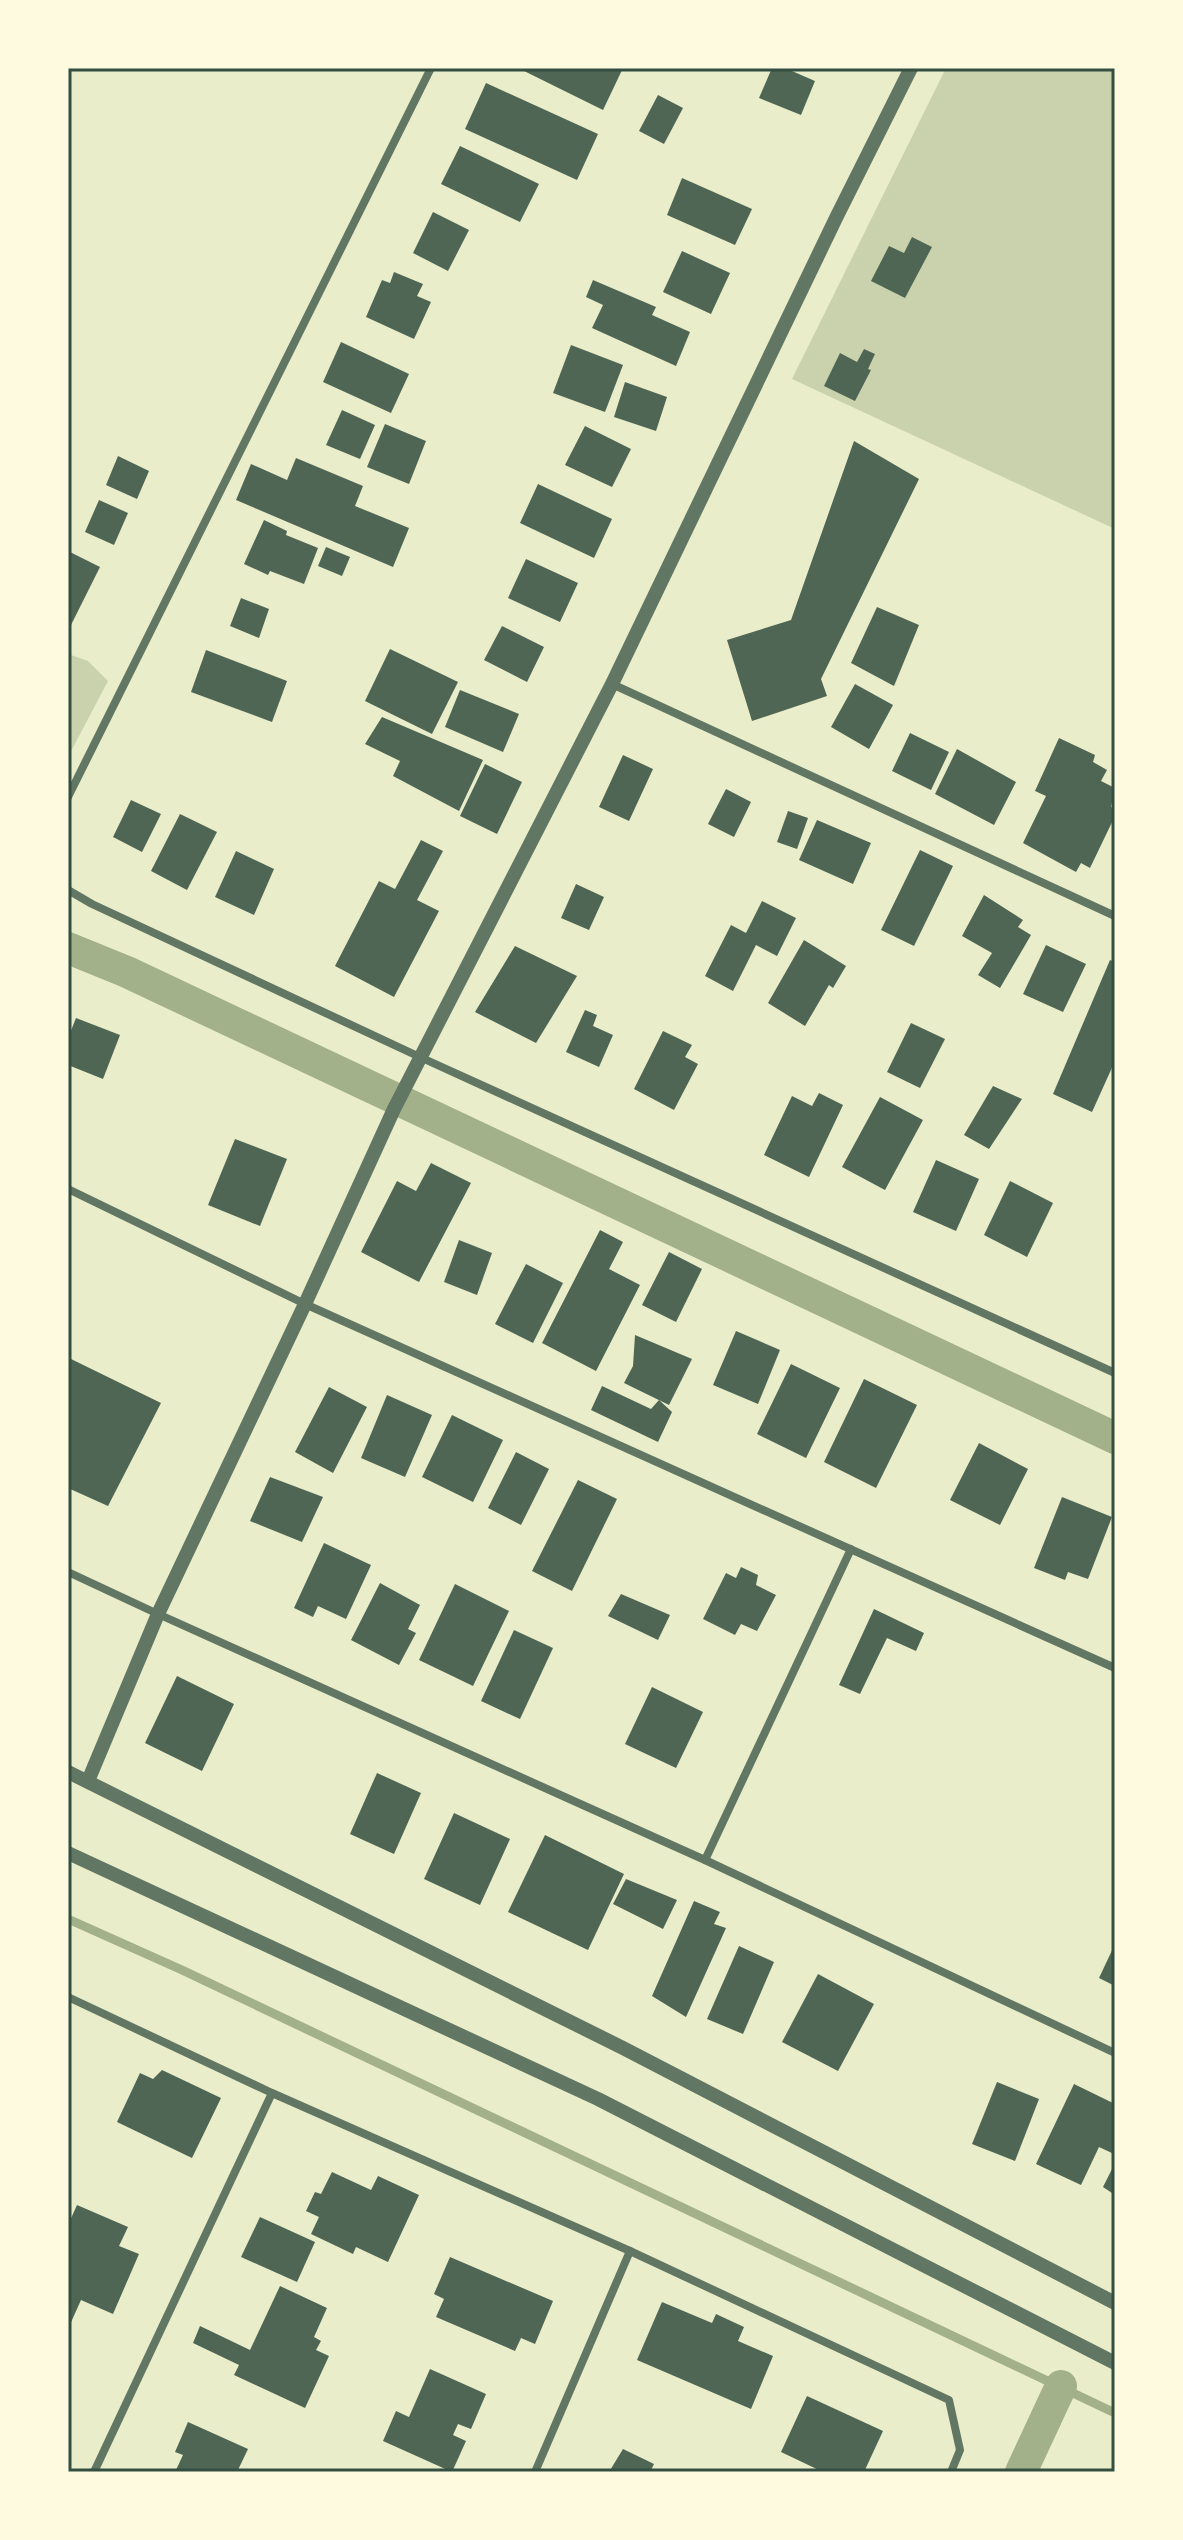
<svg xmlns="http://www.w3.org/2000/svg" width="1183" height="2540" viewBox="0 0 1183 2540" font-family="Karla,sans-serif">
<style>
.green{fill:#cad2ad}
.lines{fill:none;stroke-linecap:round;stroke-linejoin:round}
.stream{stroke:#a3b18a;stroke-width:9}
.canal{stroke:#a3b18a;stroke-width:32}
.building{fill:#4f6655}
.minor{stroke:#617663;stroke-width:8}
.tertiary{stroke:#617663;stroke-width:14}
.neatline{fill:none;stroke:#344e41;stroke-width:3}
</style>
<rect width="100%" height="100%" fill="#e9edc9"/>
<g class="green">
<polygon points="946,68 1115,68 1115,529 792,379"/>
<polygon points="68,654 88,661 108,681 68,757"/>
</g>
<g class="lines">
<polyline class="stream" points="68,1919 182,1970 1115,2413"/>
<g class="canal">
<polyline points="68,948 127,972 1115,1438"/>
<polyline points="1021,2472 1061,2386"/>
</g>
</g>
<g class="building">
<polygon points="518,68 623,68 603,110"/>
<polygon points="772,68 785,68 815,81 801,115 759,98"/>
<polygon points="486,83 598,134 577,180 465,129"/>
<polygon points="658,95 683,108 664,144 639,131"/>
<polygon points="460,146 539,184 520,222 441,184"/>
<polygon points="682,178 752,209 735,245 667,215"/>
<polygon points="433,212 469,230 448,271 413,253"/>
<polygon points="912,237 932,247 905,298 871,281 889,246 904,253"/>
<polygon points="682,251 730,273 711,314 663,292"/>
<polygon points="394,272 423,284 417,296 431,302 414,339 366,317 382,280 390,283"/>
<polygon points="593,280 656,307 652,315 690,332 676,366 592,328 603,305 586,297"/>
<polygon points="341,342 409,374 391,413 323,382"/>
<polygon points="571,345 623,365 605,412 553,393"/>
<polygon points="864,349 875,354 868,369 871,370 855,401 824,386 840,353 857,362"/>
<polygon points="625,382 667,397 656,431 614,417"/>
<polygon points="342,410 375,425 360,459 326,445"/>
<polygon points="385,424 426,441 409,484 367,467"/>
<polygon points="585,426 631,449 612,487 565,465"/>
<polygon points="854,441 919,479 821,679 827,696 752,721 727,640 791,620"/>
<polygon points="118,456 149,471 137,499 106,485"/>
<polygon points="296,458 363,486 355,506 409,528 393,567 236,500 251,464 287,480"/>
<polygon points="538,484 612,519 594,558 520,523"/>
<polygon points="99,500 128,513 114,545 85,532"/>
<polygon points="264,520 287,531 286,535 318,548 304,584 270,571 268,575 244,564"/>
<polygon points="326,547 350,557 342,576 318,566"/>
<polygon points="68,551 100,567 68,631"/>
<polygon points="526,559 578,583 560,622 508,598"/>
<polygon points="241,598 269,609 259,638 230,626"/>
<polygon points="877,607 919,625 894,686 851,663"/>
<polygon points="502,626 544,647 527,682 484,660"/>
<polygon points="390,649 458,682 432,734 365,701"/>
<polygon points="206,650 287,681 272,722 191,692"/>
<polygon points="855,684 893,705 869,749 831,727"/>
<polygon points="460,690 519,714 503,752 445,727"/>
<polygon points="382,717 483,760 459,811 393,776 400,761 365,744"/>
<polygon points="910,733 949,752 931,790 892,771"/>
<polygon points="1059,738 1095,755 1093,762 1107,770 1101,781 1115,788 1111,807 1115,809 1115,816 1090,868 1081,863 1076,872 1023,843 1046,796 1035,791"/>
<polygon points="957,749 1016,782 994,825 935,794"/>
<polygon points="623,755 653,769 629,821 599,807"/>
<polygon points="485,764 522,782 497,834 460,816"/>
<polygon points="726,789 751,802 734,837 708,824"/>
<polygon points="131,800 161,814 142,852 113,837"/>
<polygon points="788,811 808,818 797,849 777,842"/>
<polygon points="180,814 217,832 187,890 151,871"/>
<polygon points="817,820 871,843 853,884 799,860"/>
<polygon points="421,840 443,851 417,900 439,911 394,997 335,966 379,881 395,889"/>
<polygon points="920,850 953,866 914,946 881,930"/>
<polygon points="236,851 274,869 254,915 215,897"/>
<polygon points="576,884 604,897 589,930 561,918"/>
<polygon points="984,895 1023,920 1018,927 1031,935 1000,988 978,975 992,953 962,936"/>
<polygon points="762,901 796,918 777,956 756,945 733,991 705,976 731,925 746,933"/>
<polygon points="804,940 846,966 833,988 829,985 805,1026 768,1003"/>
<polygon points="1046,945 1086,964 1063,1012 1023,994"/>
<polygon points="515,946 577,976 536,1043 475,1012"/>
<polygon points="1110,960 1115,962 1115,1061 1092,1112 1053,1094"/>
<polygon points="585,1010 597,1015 593,1026 613,1035 599,1067 566,1052"/>
<polygon points="76,1018 120,1035 103,1079 68,1065 68,1038"/>
<polygon points="911,1023 945,1039 920,1088 887,1072"/>
<polygon points="663,1031 692,1045 685,1057 698,1064 674,1110 634,1089"/>
<polygon points="993,1086 1022,1099 989,1149 964,1135"/>
<polygon points="819,1093 843,1105 809,1177 764,1155 792,1096 812,1106"/>
<polygon points="880,1097 923,1120 885,1190 842,1167"/>
<polygon points="235,1139 287,1159 260,1226 208,1205"/>
<polygon points="936,1160 979,1179 956,1231 913,1212"/>
<polygon points="431,1163 471,1183 419,1282 361,1252 397,1181 416,1191"/>
<polygon points="1010,1181 1053,1203 1027,1257 984,1235"/>
<polygon points="600,1230 623,1242 609,1269 640,1285 596,1371 542,1343"/>
<polygon points="459,1240 492,1253 477,1295 444,1282"/>
<polygon points="669,1252 702,1269 676,1322 642,1305"/>
<polygon points="526,1264 563,1283 533,1343 495,1324"/>
<polygon points="736,1331 780,1350 758,1404 713,1385"/>
<polygon points="635,1335 692,1359 669,1405 624,1383 633,1366"/>
<polygon points="69,1358 161,1403 108,1506 68,1488"/>
<polygon points="791,1364 840,1388 806,1458 757,1434"/>
<polygon points="864,1379 917,1405 876,1488 824,1462"/>
<polygon points="602,1386 651,1409 659,1400 672,1412 658,1442 591,1410"/>
<polygon points="329,1387 367,1407 333,1473 295,1452"/>
<polygon points="387,1395 432,1415 405,1477 361,1458"/>
<polygon points="452,1415 503,1440 473,1502 422,1477"/>
<polygon points="979,1443 1028,1469 1000,1525 950,1500"/>
<polygon points="516,1452 549,1469 521,1525 488,1508"/>
<polygon points="270,1477 323,1497 302,1542 250,1521"/>
<polygon points="578,1480 617,1499 572,1591 532,1571"/>
<polygon points="1062,1497 1112,1517 1088,1579 1068,1572 1065,1580 1034,1568"/>
<polygon points="324,1543 371,1565 346,1619 318,1606 313,1617 294,1608"/>
<polygon points="741,1567 758,1575 756,1585 776,1595 757,1631 741,1624 735,1635 703,1619 726,1573 736,1578"/>
<polygon points="380,1583 420,1605 408,1629 416,1633 399,1665 351,1640"/>
<polygon points="455,1584 509,1611 473,1686 419,1660"/>
<polygon points="621,1594 670,1615 658,1640 608,1616"/>
<polygon points="874,1609 924,1633 916,1651 887,1638 860,1694 839,1685"/>
<polygon points="514,1630 553,1648 520,1719 481,1701"/>
<polygon points="177,1676 234,1704 202,1771 145,1743"/>
<polygon points="652,1687 703,1712 676,1768 625,1744"/>
<polygon points="377,1773 421,1793 394,1854 350,1834"/>
<polygon points="454,1813 510,1839 480,1905 424,1879"/>
<polygon points="545,1835 624,1874 588,1950 508,1912"/>
<polygon points="626,1879 677,1900 663,1929 613,1904"/>
<polygon points="694,1901 720,1912 714,1924 726,1928 686,2017 652,1996"/>
<polygon points="1115,1944 1115,1986 1099,1978"/>
<polygon points="739,1946 774,1962 743,2034 707,2019"/>
<polygon points="818,1974 874,2004 838,2071 782,2042"/>
<polygon points="162,2070 221,2098 192,2158 117,2122 140,2073 153,2079"/>
<polygon points="997,2082 1039,2099 1015,2161 972,2144"/>
<polygon points="1074,2084 1115,2104 1115,2152 1114,2154 1099,2147 1081,2185 1036,2164"/>
<polygon points="1115,2163 1115,2195 1103,2187"/>
<polygon points="332,2172 371,2190 378,2176 419,2195 388,2262 356,2247 353,2254 311,2234 319,2217 306,2211 315,2192 321,2194"/>
<polygon points="77,2205 128,2227 119,2246 139,2254 113,2314 81,2300 68,2329 68,2225"/>
<polygon points="260,2217 315,2242 297,2282 241,2257"/>
<polygon points="450,2257 553,2301 535,2344 521,2338 515,2351 436,2317 444,2299 434,2294"/>
<polygon points="280,2286 327,2308 314,2337 321,2341 316,2350 329,2356 305,2408 234,2375 239,2365 193,2343 200,2326 250,2350"/>
<polygon points="662,2302 712,2323 716,2314 744,2327 738,2341 773,2356 751,2409 637,2360"/>
<polygon points="430,2369 486,2394 471,2429 458,2424 453,2435 466,2441 452,2472 383,2441 396,2411 409,2417"/>
<polygon points="807,2396 883,2431 864,2472 823,2472 781,2452"/>
<polygon points="188,2422 248,2449 237,2472 175,2472 183,2455 175,2452"/>
<polygon points="623,2449 654,2464 650,2472 609,2472"/>
</g>
<g class="lines">
<g class="minor">
<polyline points="612,684 1115,916"/>
<polyline points="68,797 431,68"/>
<polyline points="68,890 92,904 422,1058 1115,1373"/>
<polyline points="68,1189 305,1304 1115,1668"/>
<polyline points="68,1572 158,1614 705,1860 1115,2053"/>
<polyline points="705,1860 851,1549"/>
<polyline points="68,1997 272,2093 630,2251 949,2400 960,2450 951,2472"/>
<polyline points="94,2472 272,2093"/>
<polyline points="535,2472 630,2251"/>
</g>
<g class="tertiary">
<polyline points="68,1772 623,2048 1115,2303"/>
<polyline points="88,1781 158,1614 305,1304 394,1109 612,684 836,218 911,68"/>
<polyline points="68,1853 598,2099 1115,2363"/>
</g>
</g>
<rect width="1183" height="2540" fill="none" stroke="#fefae0" stroke-width="140"/>
<rect x="70" y="70" width="1043" height="2400" class="neatline"/>
</svg>
